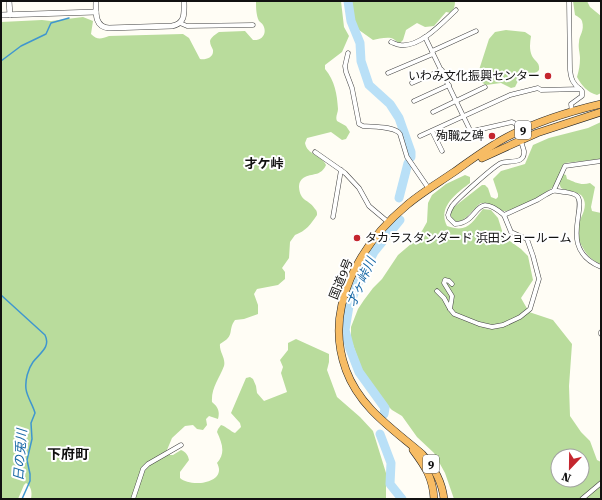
<svg xmlns="http://www.w3.org/2000/svg" width="602" height="500" viewBox="0 0 602 500" font-family="'Roboto Serif','Noto Sans JP',serif">
<style>
.forest{fill:#b9dc9c;fill-rule:evenodd}
.lines{fill:none;stroke-linecap:round;stroke-linejoin:round}
.stream{stroke:#3f96cf;stroke-width:1.5}
.river{stroke:#b9e0f7;stroke-width:9}
.minor-casing{stroke:#444;stroke-width:5}
.tertiary-casing{stroke:#444;stroke-width:6}
.trunk-casing{stroke:#222;stroke-width:8}
.minor{stroke:#fff;stroke-width:4}
.tertiary{stroke:#fff;stroke-width:5}
.trunk{stroke:#f7bc64;stroke-width:7}
.poi-dot{fill:#c4262e;stroke:#fff;stroke-width:1.5}
.labels{text-anchor:middle;dominant-baseline:central;stroke-width:4;stroke-linejoin:round;paint-order:stroke}
.shield{fill:#fff;stroke:#585858;stroke-width:1}
.shield-label{font-size:11px;font-weight:bold;fill:#111}
.poi-label{font-size:12px;fill:#111;stroke:#fff;text-anchor:end}
.street-label{font-size:12px;fill:#111;stroke:#fff}
.neighbourhood-label{font-size:13px;font-weight:bold;fill:#111;stroke:#fff}
.water-label{font-size:13px;font-style:italic;fill:#1768a6;stroke:#fff}
.quarter-label{font-size:14px;font-weight:bold;fill:#111;stroke:#fff}
</style>
<rect width="100%" height="100%" fill="#fffdf5"/>
<g class="forest">
<path d="M256,1H341L344,27L349,36L342,52L325,65V69C335,81 337,94 338,109C338,113 335,117 337,121L346,126L350,132L346,139L342,140L331,132L307,138L305,143C307,155 322,155 326,165C321,176 314,173 305,177C301,179 299,182 299,187C300,202 309,199 315,209C317,211 317,212 317,215C311,224 306,231 295,235L290,242L289,258L282,268L285,272V279L278,285L257,289L254,294L258,305V314L244,319L235,320C227,331 236,335 220,344C219,352 226,358 224,366C219,379 211,388 212,402C218,407 220,411 218,419L209,416L206,419L207,425L203,430L197,429L193,425L185,426L172,438L167,450L170,455H173L181,450C186,452 188,455 189,460L180,472V478C191,488 228,483 217,463C226,453 222,443 217,432L218,429L221,425C227,427 230,431 235,433L241,427L240,423L231,413L246,378L250,377L253,379L256,386L257,393L264,401L287,392L281,373L283,367L280,360L288,350V343L296,339L329,354V362L327,370L337,397L360,417L373,431L386,473V499H31C32,493 32,487 26,483L24,485L18,499H1V22L42,20L51,21L83,17L93,21L91,34C97,40 101,39 109,36L183,34L189,38L200,59C205,60 214,58 213,50C212,47 210,45 210,41C211,37 216,34 219,32L245,31L253,40C261,41 268,34 263,25C262,23 260,22 259,21C256,15 256,7 256,1Z"/>
<path d="M350,1H455C455,6 454,9 451,13L446,12L434,26L425,27L417,23L406,30L403,40L400,43C396,42 395,39 391,38C385,37 378,39 373,40L359,30L351,15Z"/>
<path d="M573,1H587L590,7L601,16V93L597,95C587,92 582,86 577,77C579,70 580,65 580,58C580,53 578,48 579,42C579,35 585,31 582,21C581,18 578,17 575,15Z"/>
<path d="M506,30L525,32L531,36C530,43 529,49 532,56C535,62 540,62 539,70L537,72L519,79L515,87L511,88L501,83L486,85L481,82L479,70L489,39L495,32Z"/>
<path d="M601,122V159L565,163L563,165C560,171 558,181 554,186C549,192 512,212 504,211C496,210 492,202 481,203C473,208 456,236 450,213L454,207L482,185H485L488,188L491,197L496,199L498,197V194L493,179L501,171L525,164L533,145L549,138L588,128Z"/>
<path d="M563,174L566,175L567,179C575,182 581,186 590,183L595,187L591,207L592,211L601,213V264C593,261 587,256 583,248C581,244 577,238 577,233C576,221 592,207 581,195C576,191 566,191 561,188L559,183Z"/>
<path d="M465,175L470,177V183C457,193 437,207 447,226C467,233 471,224 483,209L491,210L498,218L504,237L521,249L528,256L533,280L521,298L529,312L553,320L572,344L569,386L570,416L581,432L590,441L597,460L601,462V499H454L445,473L434,453L417,437L402,416L392,410L381,399L363,373L351,339V327L358,309L364,300L373,288L382,279L398,255L418,238L427,222L428,203L432,195L446,184ZM558,456H582V480H558Z"/>
</g>
<g class="lines">
<g class="stream">
<polyline points="1,61 21,46 46,34 51,23 69,18"/>
<path d="M1,295L45,335C51,347 40,353 33,362C28,369 25,380 26,389C27,397 33,405 35,413L31,423L32,439L27,460L30,474V481L22,499"/>
</g>
<g class="river">
<polyline points="348,1 351,21 360,43 361,61 369,85 390,104 399,118 411,152 411,157"/>
<polyline points="399,198 408,163"/>
<polyline points="384,414 385,408 359,372 350,349 345,330 349,306 358,283 374,252 400,220"/>
<polyline points="380,434 391,463 390,484 402,499"/>
</g>
<defs>
<g id="minor">
<path d="M569,1L570,70C571,79 573,84 580,89"/>
<polyline points="180,23 187,26 253,25"/>
<path d="M425,37L470,130L473,131L512,122L516,124L524,151C525,165 509,160 501,163C494,166 456,200 452,206C450,209 449,212 448,215L449,218L455,224C481,223 473,189 504,215C515,210 526,205 537,200C542,197 548,193 553,191C556,190 562,192 565,192C569,193 574,193 577,196C588,207 557,249 601,267"/>
<path d="M391,42C394,43 397,45 400,45C420,48 443,22 456,10"/>
<polyline points="432,51 476,31"/>
<path d="M348,53L345,66L346,72L352,88L359,124L363,126C373,127 395,126 400,134L407,157L429,189"/>
<polyline points="388,73 433,54"/>
<polyline points="412,83 442,70"/>
<polyline points="414,101 449,85"/>
<polyline points="433,112 485,87"/>
<polyline points="432,131 442,151"/>
<polyline points="420,136 510,95 538,88 541,90 580,89 582,91 582,96 571,104 572,112"/>
<polyline points="315,152 345,173 359,188 369,206 388,222"/>
<polyline points="554,190 565,166 601,161"/>
<polyline points="333,217 341,170"/>
<polyline points="437,291 444,298 450,309 454,314 479,324 492,327 503,325 520,317 530,309 539,279 533,256 527,239 511,232 504,215"/>
<polyline points="450,309 452,296 444,283 445,280 449,281 452,284"/>
<polyline points="601,332 601,334"/>
<polyline points="133,499 143,469 148,464 181,445"/>
<polyline points="582,499 601,483"/>
</g>
<g id="tertiary">
<polyline points="9,1 10,15"/>
<path d="M96,1C96,12 94,27 109,28L172,26C186,23 184,13 184,1"/>
<polyline points="1,15 96,12"/>
</g>
<g id="trunk">
<polyline points="482,158 537,133 601,112"/>
<path d="M413,450C425,466 433,478 434,499"/>
<path d="M444,499C442,481 434,467 422,454C393,429 360,408 346,370C323,308 360,244 407,205C421,193 438,183 454,172C471,160 488,147 507,137C534,123 571,111 601,104"/>
</g>
</defs>
<use href="#minor" class="minor-casing"/>
<use href="#tertiary" class="tertiary-casing"/>
<use href="#trunk" class="trunk-casing"/>
<use href="#minor" class="minor"/>
<use href="#tertiary" class="tertiary"/>
<use href="#trunk" class="trunk"/>
</g>
<g class="poi-dot">
<circle cx="548" cy="76" r="4"/>
<circle cx="492" cy="136" r="4"/>
<circle cx="357" cy="238" r="4"/>
</g>
<g class="labels">
<g class="shield">
<rect x="515" y="121" width="16" height="18" rx="3"/>
<rect x="423" y="455" width="16" height="18" rx="3"/>
</g>
<g class="shield-label">
<text x="523" y="130">9</text>
<text x="431" y="464">9</text>
</g>
<g class="poi-label">
<text x="540" y="76">いわみ文化振興センター</text>
<text x="484" y="136">殉職之碑</text>
<text x="365" y="238" text-anchor="start">タカラスタンダード 浜田ショールーム</text>
</g>
<g class="street-label">
<text transform="translate(341 279) rotate(-68)">国道9号</text>
</g>
<g class="neighbourhood-label">
<text x="264" y="163">才ケ峠</text>
</g>
<g class="water-label">
<text transform="translate(361 282) rotate(-66)">才ヶ峠川</text>
<text transform="translate(20 455) rotate(-86)">日の兎川</text>
</g>
<g class="quarter-label">
<text x="68" y="454">下府町</text>
</g>
</g>
<rect width="602" height="500" fill="none" stroke="#111111" stroke-width="4"/>
<g transform="translate(570 468) rotate(202)"><circle r="19" fill="#ffffff" stroke="#a0a0a0"/>
<path d="M0-3L7 15L0 10L-7 15Z" fill="#c4262e"/>
<text y="-6" font-size="11" font-weight="bold" text-anchor="middle" fill="#111111">N</text>
</g>
</svg>
